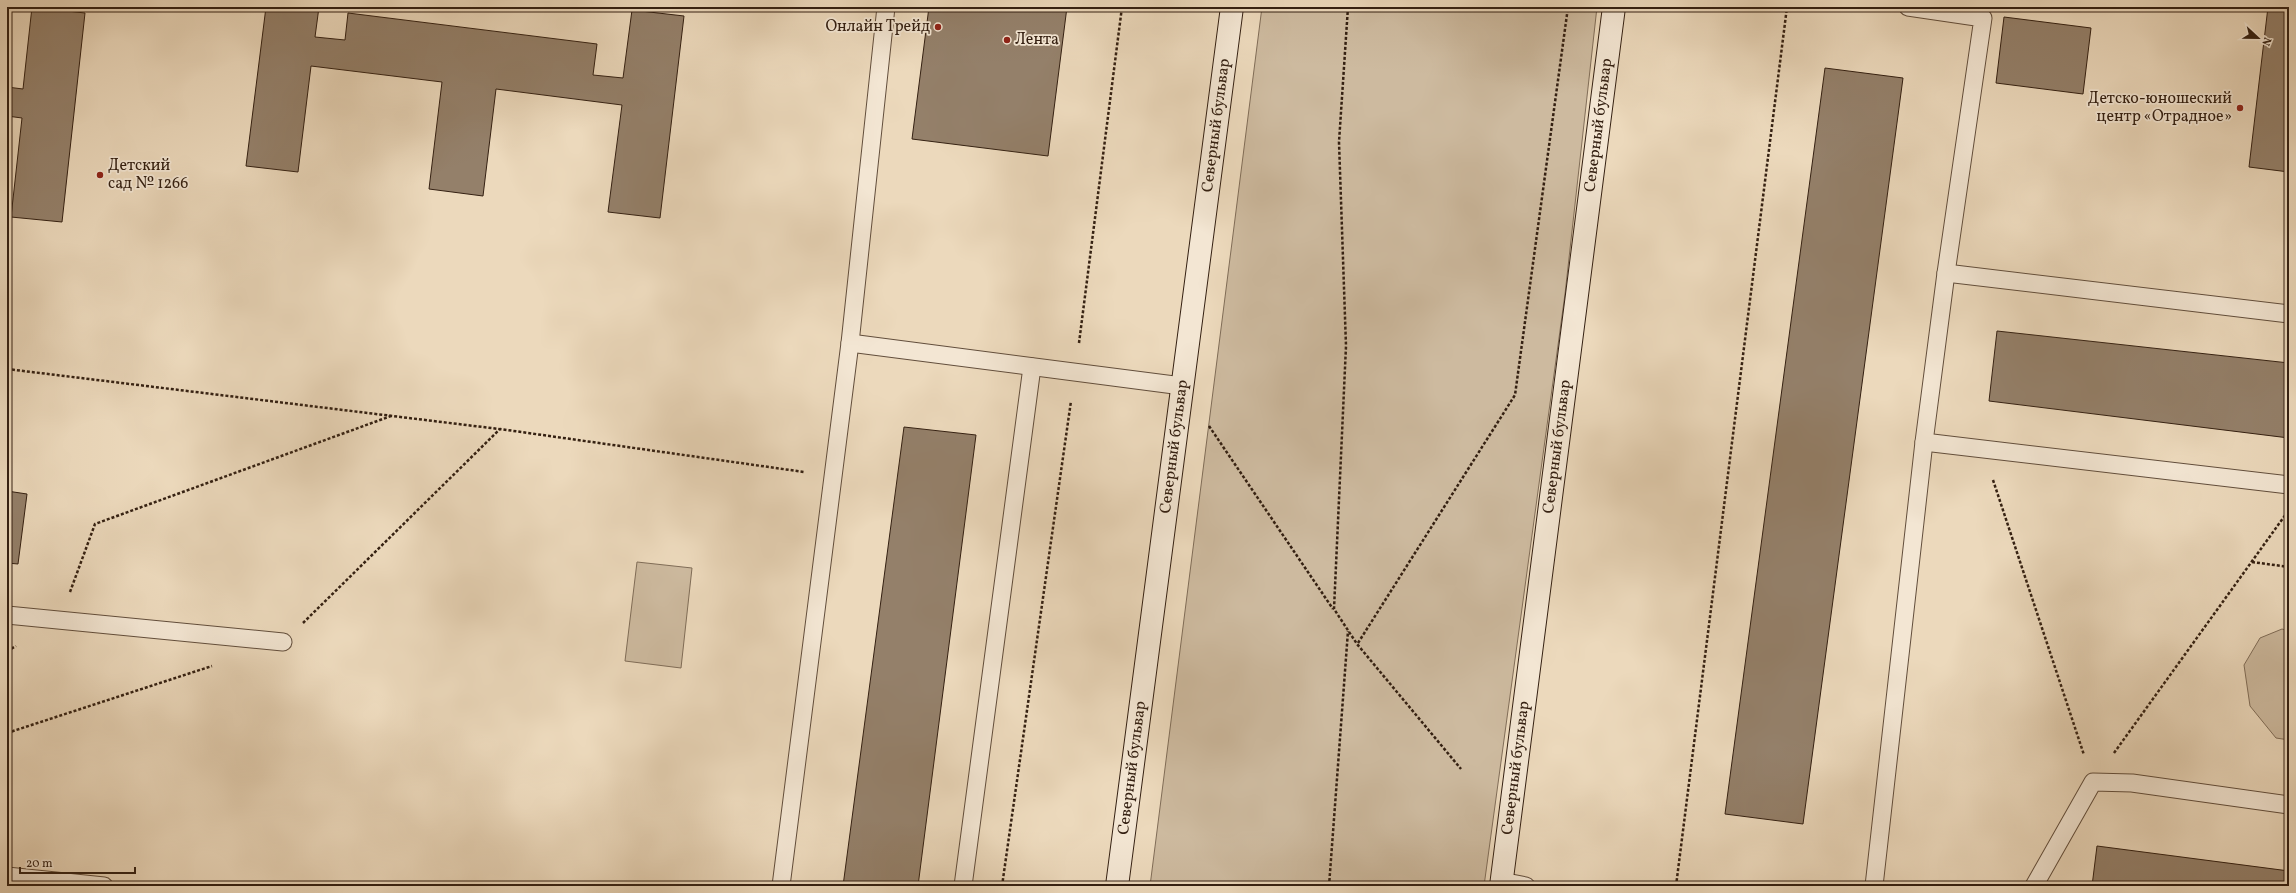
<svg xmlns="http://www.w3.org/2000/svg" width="2296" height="893" viewBox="0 0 2296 893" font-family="Vollkorn,serif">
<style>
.green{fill:#cdba9f;stroke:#806d58}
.building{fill:#94806a;stroke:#342012}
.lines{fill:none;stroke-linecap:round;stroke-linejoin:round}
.lane-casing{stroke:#624e3c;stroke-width:19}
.secondary-casing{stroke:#342012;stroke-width:24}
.path{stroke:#342012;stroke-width:2.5;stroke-dasharray:3 2;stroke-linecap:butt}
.lane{stroke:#f3e6d3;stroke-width:17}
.secondary{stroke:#f3e6d3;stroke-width:22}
.poi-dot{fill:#8f2418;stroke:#f3e6d3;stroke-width:1.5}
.labels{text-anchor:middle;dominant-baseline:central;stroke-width:3.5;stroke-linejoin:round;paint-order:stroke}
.poi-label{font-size:16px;fill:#342012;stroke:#f3e6d3;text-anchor:end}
.street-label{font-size:16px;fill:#342012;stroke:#f3e6d3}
</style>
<rect width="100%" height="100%" fill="#ecd9bc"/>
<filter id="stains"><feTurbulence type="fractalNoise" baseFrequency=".005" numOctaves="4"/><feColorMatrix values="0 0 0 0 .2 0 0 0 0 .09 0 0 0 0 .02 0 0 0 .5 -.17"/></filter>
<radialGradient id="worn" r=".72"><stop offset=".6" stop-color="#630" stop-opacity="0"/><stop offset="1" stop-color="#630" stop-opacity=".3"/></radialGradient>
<g class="green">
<polygon points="1262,7 1597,7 1565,294 1484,886 1150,886"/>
<polygon points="637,562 692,568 681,668 625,661"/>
<polygon points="2282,629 2289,631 2289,740 2276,738 2250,706 2244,665 2260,638"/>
</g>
<g class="building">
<polygon points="32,7 85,13 62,222 11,217 22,118 7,116 7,87 23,89"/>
<polygon points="266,7 319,7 315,37 345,40 348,13 597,44 593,75 623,78 632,10 684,16 660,218 608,212 622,105 496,89 483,196 429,189 442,82 311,66 298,172 246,166"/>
<polygon points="929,7 1067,7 1048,156 912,139"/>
<polygon points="2268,7 2289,7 2289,172 2249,167"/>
<polygon points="2004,17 2091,28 2083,94 1996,83"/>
<polygon points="1825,68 1903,78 1803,824 1725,814"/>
<polygon points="1997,331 2289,363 2289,438 1989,401"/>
<polygon points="904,427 976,435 923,847 918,886 843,886"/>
<polygon points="7,491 27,494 18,564 7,563"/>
<polygon points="2097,846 2289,871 2289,886 2092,886"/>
</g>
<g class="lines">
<defs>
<g id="lane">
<polyline points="1946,273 2289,314"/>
<polyline points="850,343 1182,386"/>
<polyline points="1924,442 2289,485"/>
<polyline points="7,615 283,642"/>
<polyline points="7,876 104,886"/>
<polyline points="1501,881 1526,886"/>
<polyline points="781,886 850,343 886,7"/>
<polyline points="963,886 1032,367"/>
<polyline points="1874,886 1924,442 1946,273 1983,18 1908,7"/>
<polyline points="2034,886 2093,782 2132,783 2289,805"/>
</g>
<g id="secondary">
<path id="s1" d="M1117,886L1232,7"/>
<path id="s2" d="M1501,886L1614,7"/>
</g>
</defs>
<use href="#lane" class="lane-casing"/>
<use href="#secondary" class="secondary-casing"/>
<g class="path">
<polyline points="1348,7 1339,142 1346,346 1334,609 1357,644 1461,769"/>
<polyline points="1079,343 1122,7"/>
<polyline points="7,369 499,429"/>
<polyline points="1209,426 1333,609"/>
<polyline points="1993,480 2084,755"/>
<polyline points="2252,562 2289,567"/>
<polyline points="70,592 95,524 391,416"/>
<polyline points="303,623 500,429 804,472"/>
<polyline points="1358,643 1515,395 1568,7"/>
<polyline points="7,651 16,646"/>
<polyline points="7,733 212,666"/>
<polyline points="2114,753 2286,514"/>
<polyline points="1002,886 1071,401"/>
<polyline points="1329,886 1348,631"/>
<polyline points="1676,886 1787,7"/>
</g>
<use href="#lane" class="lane"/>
<use href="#secondary" class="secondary"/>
</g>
<g class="poi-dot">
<circle cx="938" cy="27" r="4"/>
<circle cx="1007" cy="40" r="4"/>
<circle cx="2240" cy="108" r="4"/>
<circle cx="100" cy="175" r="4"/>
</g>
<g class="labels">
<g class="poi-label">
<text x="930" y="27">Онлайн Трейд</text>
<text x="1015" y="40" text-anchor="start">Лента</text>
<text x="2232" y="99">Детско-юношеский<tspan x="2232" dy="18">центр «Отрадное»</tspan></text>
<text x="108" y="166" text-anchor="start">Детский<tspan x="108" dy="18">сад № 1266</tspan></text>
</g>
<g class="street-label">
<text stroke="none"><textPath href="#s1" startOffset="767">Северный бульвар</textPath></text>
<text stroke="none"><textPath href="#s2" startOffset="767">Северный бульвар</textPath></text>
<text stroke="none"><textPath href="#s1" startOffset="443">Северный бульвар</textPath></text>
<text stroke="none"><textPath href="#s2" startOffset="443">Северный бульвар</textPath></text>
<text stroke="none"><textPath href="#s1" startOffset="119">Северный бульвар</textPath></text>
<text stroke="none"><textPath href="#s2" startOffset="119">Северный бульвар</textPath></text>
</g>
</g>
<rect width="2296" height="893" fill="none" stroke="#ecd9bc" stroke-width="24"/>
<rect x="8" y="8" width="2280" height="877" fill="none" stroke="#342012" stroke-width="2"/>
<rect x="12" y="12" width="2272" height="869" fill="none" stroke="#342012"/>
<g transform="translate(2258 38) rotate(112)" stroke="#f3e6d3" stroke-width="3" paint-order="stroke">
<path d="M0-3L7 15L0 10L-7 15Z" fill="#342012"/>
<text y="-6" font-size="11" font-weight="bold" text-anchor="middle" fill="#342012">N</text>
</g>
<path d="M20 867v6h115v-6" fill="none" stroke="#342012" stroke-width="2"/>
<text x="26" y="867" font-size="12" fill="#342012" stroke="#f3e6d3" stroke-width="3" paint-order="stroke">20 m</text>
<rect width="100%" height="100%" filter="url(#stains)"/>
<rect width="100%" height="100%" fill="url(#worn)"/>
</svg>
